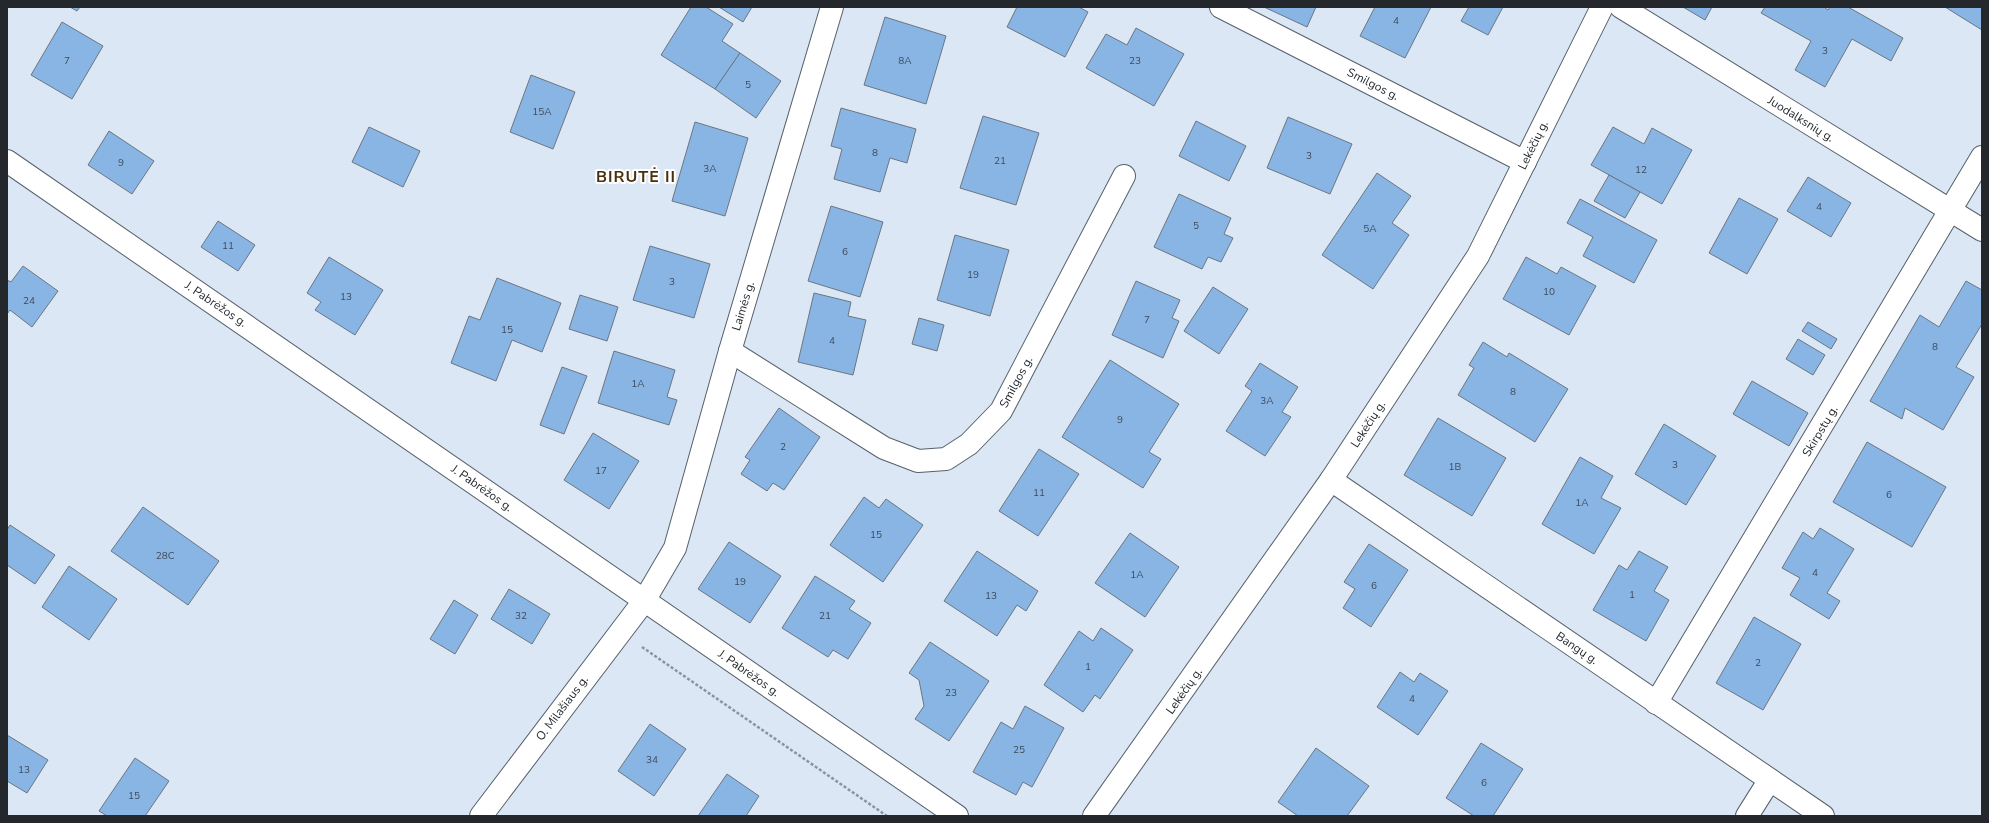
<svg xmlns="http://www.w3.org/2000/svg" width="1989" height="823" viewBox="0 0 1989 823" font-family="'Nunito Sans',sans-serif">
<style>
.building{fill:#89b5e4;stroke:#6b7682}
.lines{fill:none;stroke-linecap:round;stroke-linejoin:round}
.minor-casing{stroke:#57616c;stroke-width:24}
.path{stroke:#8b949d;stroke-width:2.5;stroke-dasharray:3 2;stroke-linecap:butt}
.minor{stroke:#fff;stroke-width:22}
.labels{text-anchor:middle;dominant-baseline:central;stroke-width:4;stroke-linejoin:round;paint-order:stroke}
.number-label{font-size:10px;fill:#3d4b5b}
.street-label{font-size:12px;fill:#24282d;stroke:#fff}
.district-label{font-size:16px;font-weight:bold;letter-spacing:1px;fill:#47300c;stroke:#fff}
</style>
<rect width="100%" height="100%" fill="#dbe7f4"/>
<g class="building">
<polygon points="70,7 80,7 77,11"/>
<polygon points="691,7 706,7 733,24 722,41 740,53 715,89 661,55"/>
<polygon points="719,7 752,7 743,22"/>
<polygon points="1017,7 1079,7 1088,12 1065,57 1007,27"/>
<polygon points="1264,7 1316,7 1307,27"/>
<polygon points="1375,7 1431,7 1405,58 1360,36"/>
<polygon points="1469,7 1503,7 1488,35 1461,21"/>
<polygon points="1683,7 1712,7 1705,20"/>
<polygon points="1765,7 1824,7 1828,10 1830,7 1848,7 1903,38 1891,61 1852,39 1825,87 1795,70 1811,41 1761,13"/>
<polygon points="1945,7 1982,7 1982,30"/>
<polygon points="885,17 946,36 926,104 864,85"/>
<polygon points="62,22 103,46 72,99 31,75"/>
<polygon points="1136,28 1184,54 1154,106 1086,68 1106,34 1127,45"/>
<polygon points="740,53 781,81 756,118 715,89"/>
<polygon points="531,75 575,92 553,149 510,132"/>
<polygon points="841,108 916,129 907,163 890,158 880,192 834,179 842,149 831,146"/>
<polygon points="983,116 1039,133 1016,205 960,188"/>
<polygon points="1288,117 1352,144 1330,194 1267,168"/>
<polygon points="1196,121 1246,146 1229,181 1179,156"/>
<polygon points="695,122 748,138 725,216 672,201"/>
<polygon points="369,127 420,151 403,187 352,162"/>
<polygon points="1613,127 1644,144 1652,128 1692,150 1662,204 1591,165"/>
<polygon points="109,131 154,161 132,194 88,165"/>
<polygon points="1377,173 1411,196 1392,223 1409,235 1373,289 1322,255"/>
<polygon points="1609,175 1640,192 1625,218 1594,201"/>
<polygon points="1808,177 1851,203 1831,237 1787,211"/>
<polygon points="1179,194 1231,218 1224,234 1233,238 1221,262 1208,257 1202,269 1154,247"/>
<polygon points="1739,198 1778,219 1747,274 1709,253"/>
<polygon points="1580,199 1657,240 1634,283 1583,256 1593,237 1567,223"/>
<polygon points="831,206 883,222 860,297 808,281"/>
<polygon points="218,221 255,245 238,271 201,247"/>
<polygon points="955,235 1009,250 990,316 937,300"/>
<polygon points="650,246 710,264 694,318 633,300"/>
<polygon points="329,257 383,290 355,335 315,310 321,302 307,293"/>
<polygon points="1526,257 1557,274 1561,267 1596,286 1569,335 1503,299"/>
<polygon points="23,266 58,291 32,327 10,310 7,314 7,280 11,282"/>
<polygon points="497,278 561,303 542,352 512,340 496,381 451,363 469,316 480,320"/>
<polygon points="1136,281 1180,300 1172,318 1179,321 1163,358 1112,335"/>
<polygon points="1966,281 1982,290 1982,324 1956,367 1974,377 1943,430 1905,408 1902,419 1870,401 1920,315 1939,327"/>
<polygon points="1213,287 1248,309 1219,354 1184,331"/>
<polygon points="814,293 851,302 848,316 866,320 853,375 798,362"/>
<polygon points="580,295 618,307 607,341 569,329"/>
<polygon points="919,318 944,325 937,351 912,344"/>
<polygon points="1808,322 1837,339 1831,349 1802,331"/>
<polygon points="1798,339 1825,355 1813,375 1786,359"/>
<polygon points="1483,342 1507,357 1509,353 1568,389 1535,442 1458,395 1474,368 1469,365"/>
<polygon points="614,351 675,370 667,397 677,400 669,425 598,403"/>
<polygon points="1110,360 1179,404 1149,452 1161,459 1143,488 1062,437"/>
<polygon points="1260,363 1298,387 1282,412 1291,417 1265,456 1226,431 1252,391 1245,386"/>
<polygon points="562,367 587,376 564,434 540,425"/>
<polygon points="1752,381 1808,413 1789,446 1733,414"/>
<polygon points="779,408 820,437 784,490 773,483 767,491 741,474 750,460 745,457"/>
<polygon points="1438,418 1506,458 1472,516 1404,475"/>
<polygon points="1664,424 1716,456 1686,505 1635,474"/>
<polygon points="593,433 639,461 609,509 564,480"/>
<polygon points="1867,442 1946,487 1912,547 1833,502"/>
<polygon points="1039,449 1079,474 1038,536 999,511"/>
<polygon points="1580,457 1613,476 1601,498 1621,508 1594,554 1542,524"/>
<polygon points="864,497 879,508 886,499 923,525 883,582 830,545"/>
<polygon points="143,507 219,561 188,605 111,551"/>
<polygon points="10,525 55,555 35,584 7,565 7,530"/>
<polygon points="1820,528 1854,549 1827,593 1840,601 1829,619 1790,595 1800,578 1782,568 1803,532 1813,539"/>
<polygon points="1130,533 1179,567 1145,617 1095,583"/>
<polygon points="729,542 781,576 750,623 698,589"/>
<polygon points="1369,544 1408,570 1371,627 1343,608 1355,589 1344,582"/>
<polygon points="977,551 1038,591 1026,611 1017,605 997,636 944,601"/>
<polygon points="1639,551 1668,567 1654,591 1669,600 1646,641 1593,610 1619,565 1627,570"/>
<polygon points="69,566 117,599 89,640 42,607"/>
<polygon points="815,576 855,601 849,609 871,623 848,659 833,650 828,657 782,628"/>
<polygon points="509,589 550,614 532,644 491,619"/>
<polygon points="454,600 478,615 455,654 430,639"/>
<polygon points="1754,617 1801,644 1763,710 1716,683"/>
<polygon points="1101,628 1133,650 1100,699 1095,695 1083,712 1044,685 1079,631 1093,641"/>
<polygon points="930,642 989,681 949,741 915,719 924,706 919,680 909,673"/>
<polygon points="1400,672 1414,682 1420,673 1448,691 1418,735 1377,707"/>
<polygon points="1025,706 1064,728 1032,787 1023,782 1016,795 973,772 1001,722 1013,729"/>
<polygon points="650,724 686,749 654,796 618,771"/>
<polygon points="7,735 48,760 27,793 7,781"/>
<polygon points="1481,743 1523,769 1493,816 1474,816 1446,798"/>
<polygon points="1316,748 1369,786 1347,816 1298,816 1278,802"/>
<polygon points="135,758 169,781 145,816 107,816 99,811"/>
<polygon points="727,774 759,796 746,816 698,816"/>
</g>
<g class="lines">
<defs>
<g id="minor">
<polyline points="1221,7 1525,162"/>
<polyline points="1621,7 1982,230"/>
<polyline points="7,161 957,816"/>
<polyline points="730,351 884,448 918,461 946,459 969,444 1001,411 1124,176"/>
<polyline points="1331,480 1823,816"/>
<polyline points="1656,703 1982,157"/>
<polyline points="481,816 644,601 675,548 730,351 832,7"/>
<polyline points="1094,816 1331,480 1478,256 1602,7"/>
<polyline points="1747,816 1769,781"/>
</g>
</defs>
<use href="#minor" class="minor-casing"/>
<polyline class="path" points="642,647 887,816"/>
<use href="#minor" class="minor"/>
</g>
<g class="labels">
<g class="number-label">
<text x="1396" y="21">4</text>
<text x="1825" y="51">3</text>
<text x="67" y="61">7</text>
<text x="905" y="61">8A</text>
<text x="1135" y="61">23</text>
<text x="748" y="85">5</text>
<text x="542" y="112">15A</text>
<text x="875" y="153">8</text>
<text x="1309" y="156">3</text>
<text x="1000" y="161">21</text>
<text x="121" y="163">9</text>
<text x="710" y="169">3A</text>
<text x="1641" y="170">12</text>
<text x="1819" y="207">4</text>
<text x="1196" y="226">5</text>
<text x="1370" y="229">5A</text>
<text x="228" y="246">11</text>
<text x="845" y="252">6</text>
<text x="973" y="275">19</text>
<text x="672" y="282">3</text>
<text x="1549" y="292">10</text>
<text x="346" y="297">13</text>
<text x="29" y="301">24</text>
<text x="1147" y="320">7</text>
<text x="507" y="330">15</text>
<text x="832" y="341">4</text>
<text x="1935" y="347">8</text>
<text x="638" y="384">1A</text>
<text x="1513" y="392">8</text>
<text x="1267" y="401">3A</text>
<text x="1120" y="420">9</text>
<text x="783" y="447">2</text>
<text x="1675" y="465">3</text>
<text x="1455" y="467">1B</text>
<text x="601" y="471">17</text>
<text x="1039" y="493">11</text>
<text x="1889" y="495">6</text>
<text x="1582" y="503">1A</text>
<text x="876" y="535">15</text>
<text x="165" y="556">28C</text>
<text x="1815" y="573">4</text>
<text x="1137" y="575">1A</text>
<text x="740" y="582">19</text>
<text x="1374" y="586">6</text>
<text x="1632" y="595">1</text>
<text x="991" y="596">13</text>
<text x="521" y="616">32</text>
<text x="825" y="616">21</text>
<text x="1758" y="663">2</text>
<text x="1088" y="667">1</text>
<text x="951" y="693">23</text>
<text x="1412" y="699">4</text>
<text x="1019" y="750">25</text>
<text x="652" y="760">34</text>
<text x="24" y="770">13</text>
<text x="1484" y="783">6</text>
<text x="134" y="796">15</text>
</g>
<g class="street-label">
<text transform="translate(1373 84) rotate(27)">Smilgos g.</text>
<text transform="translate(1801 119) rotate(32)">Juodalksnių g.</text>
<text transform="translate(1533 145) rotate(-64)">Lekėčių g.</text>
<text transform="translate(216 304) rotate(34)">J. Pabrėžos g.</text>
<text transform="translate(743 306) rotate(-73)">Laimės g.</text>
<text transform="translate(1016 382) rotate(-62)">Smilgos g.</text>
<text transform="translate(1368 424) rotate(-57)">Lekėčių g.</text>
<text transform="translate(1820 431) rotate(-59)">Skirpstų g.</text>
<text transform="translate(482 488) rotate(35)">J. Pabrėžos g.</text>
<text transform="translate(1577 648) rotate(34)">Bangų g.</text>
<text transform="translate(749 673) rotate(35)">J. Pabrėžos g.</text>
<text transform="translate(1184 691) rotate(-55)">Lekėčių g.</text>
<text transform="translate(562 708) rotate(-53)">O. Milašiaus g.</text>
</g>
<g class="district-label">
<text x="636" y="177">BIRUTĖ II</text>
</g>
</g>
<rect width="1989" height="823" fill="none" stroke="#24282d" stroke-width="16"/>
</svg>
